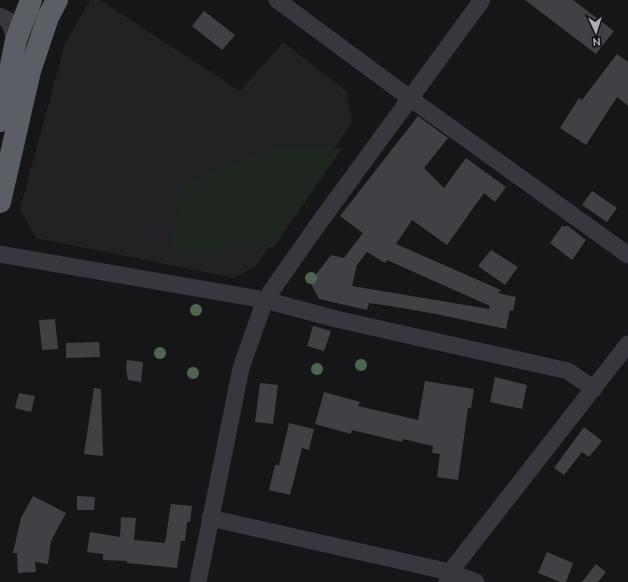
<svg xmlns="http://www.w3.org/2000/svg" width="628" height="582" viewBox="0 0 628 582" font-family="Ubuntu,sans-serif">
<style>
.built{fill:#222225}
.green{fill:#1e261f}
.building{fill:#404145;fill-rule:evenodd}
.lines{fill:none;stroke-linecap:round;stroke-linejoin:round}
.minor{stroke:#37383d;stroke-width:17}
.trunk{stroke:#5b5e65;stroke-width:22}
.tree{fill:#506452}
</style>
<rect width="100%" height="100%" fill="#161618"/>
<polygon class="built" points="90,0 100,0 240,91 283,42 346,91 352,122 256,266 234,278 36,238 20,209 65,44"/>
<polygon class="green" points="273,148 342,148 274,247 168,250 187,182"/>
<g class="building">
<polygon points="525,0 573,0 614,31 596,54"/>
<polygon points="204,11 235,35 222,50 192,26"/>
<polygon points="617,54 628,62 628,106 617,97 586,145 560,128 579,98 582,100"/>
<path d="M418,116L448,138L424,168L444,188L466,158L506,187L495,202L484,193L447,245L412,220L396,244L501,290L498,293L516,297L513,311L510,310L506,329L436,314L390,306L369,303L367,310L319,299L310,282L331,255L344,258L363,233L340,216ZM367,252L385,263L387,260L490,306L489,309L352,286L357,265Z"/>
<polygon points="592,191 617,208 607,222 582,205"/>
<polygon points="562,226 568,226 586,240 572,260 550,243"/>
<polygon points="491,250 518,267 505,285 478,266"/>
<polygon points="55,319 58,349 42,350 39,320"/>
<polygon points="313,326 331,331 324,351 307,346"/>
<polygon points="99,342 100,357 66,358 66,343"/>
<polygon points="127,360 143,362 141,382 128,380 126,368"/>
<polygon points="495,377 527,385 522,409 490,402"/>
<polygon points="425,381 474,389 471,408 468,408 458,480 437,477 440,454 432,453 433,446 403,439 402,442 352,430 351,434 315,424 324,392 360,402 358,406 418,420"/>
<polygon points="260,383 278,385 273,424 255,422"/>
<polygon points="94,388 101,389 103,456 84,454"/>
<polygon points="19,393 35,396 31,412 15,408"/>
<polygon points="289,423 314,429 309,450 302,448 290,495 269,490 275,465 279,465"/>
<polygon points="584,427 602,441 589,457 582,452 564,475 554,468"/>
<polygon points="33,496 66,513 51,541 48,564 35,562 36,572 18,573 17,553 13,553 21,518"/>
<polygon points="77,496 95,497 94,510 77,510"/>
<polygon points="171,504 192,506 190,522 187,522 185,541 181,541 177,568 127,563 127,561 103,560 103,554 87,552 90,532 120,537 121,517 136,518 134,540 165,543"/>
<polygon points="547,552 573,563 566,582 560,582 538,573"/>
<polygon points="596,564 606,572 598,582 582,582"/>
</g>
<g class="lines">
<g class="minor">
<polyline points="277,0 411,99 628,255"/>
<polyline points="0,16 8,20 16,40"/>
<polyline points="0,254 265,300 336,319 568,371 594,389"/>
<polyline points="210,518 450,572 476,582"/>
<polyline points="198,582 241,368 265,300 319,223 482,0"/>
<polyline points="447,582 450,572 628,344"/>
</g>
<g class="trunk">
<polyline points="0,121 16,40 31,0"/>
<polyline points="0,202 30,71 48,17 57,0"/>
</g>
</g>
<g class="tree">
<circle cx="311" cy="278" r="6"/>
<circle cx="196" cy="310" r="6"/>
<circle cx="160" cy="353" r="6"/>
<circle cx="361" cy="365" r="6"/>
<circle cx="317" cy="369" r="6"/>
<circle cx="193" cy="373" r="6"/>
</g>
<g transform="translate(596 32) rotate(176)" stroke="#111113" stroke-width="3" paint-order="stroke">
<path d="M0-3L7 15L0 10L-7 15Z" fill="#a8adb8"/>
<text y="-6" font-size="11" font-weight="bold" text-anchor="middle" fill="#a8adb8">N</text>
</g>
</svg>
